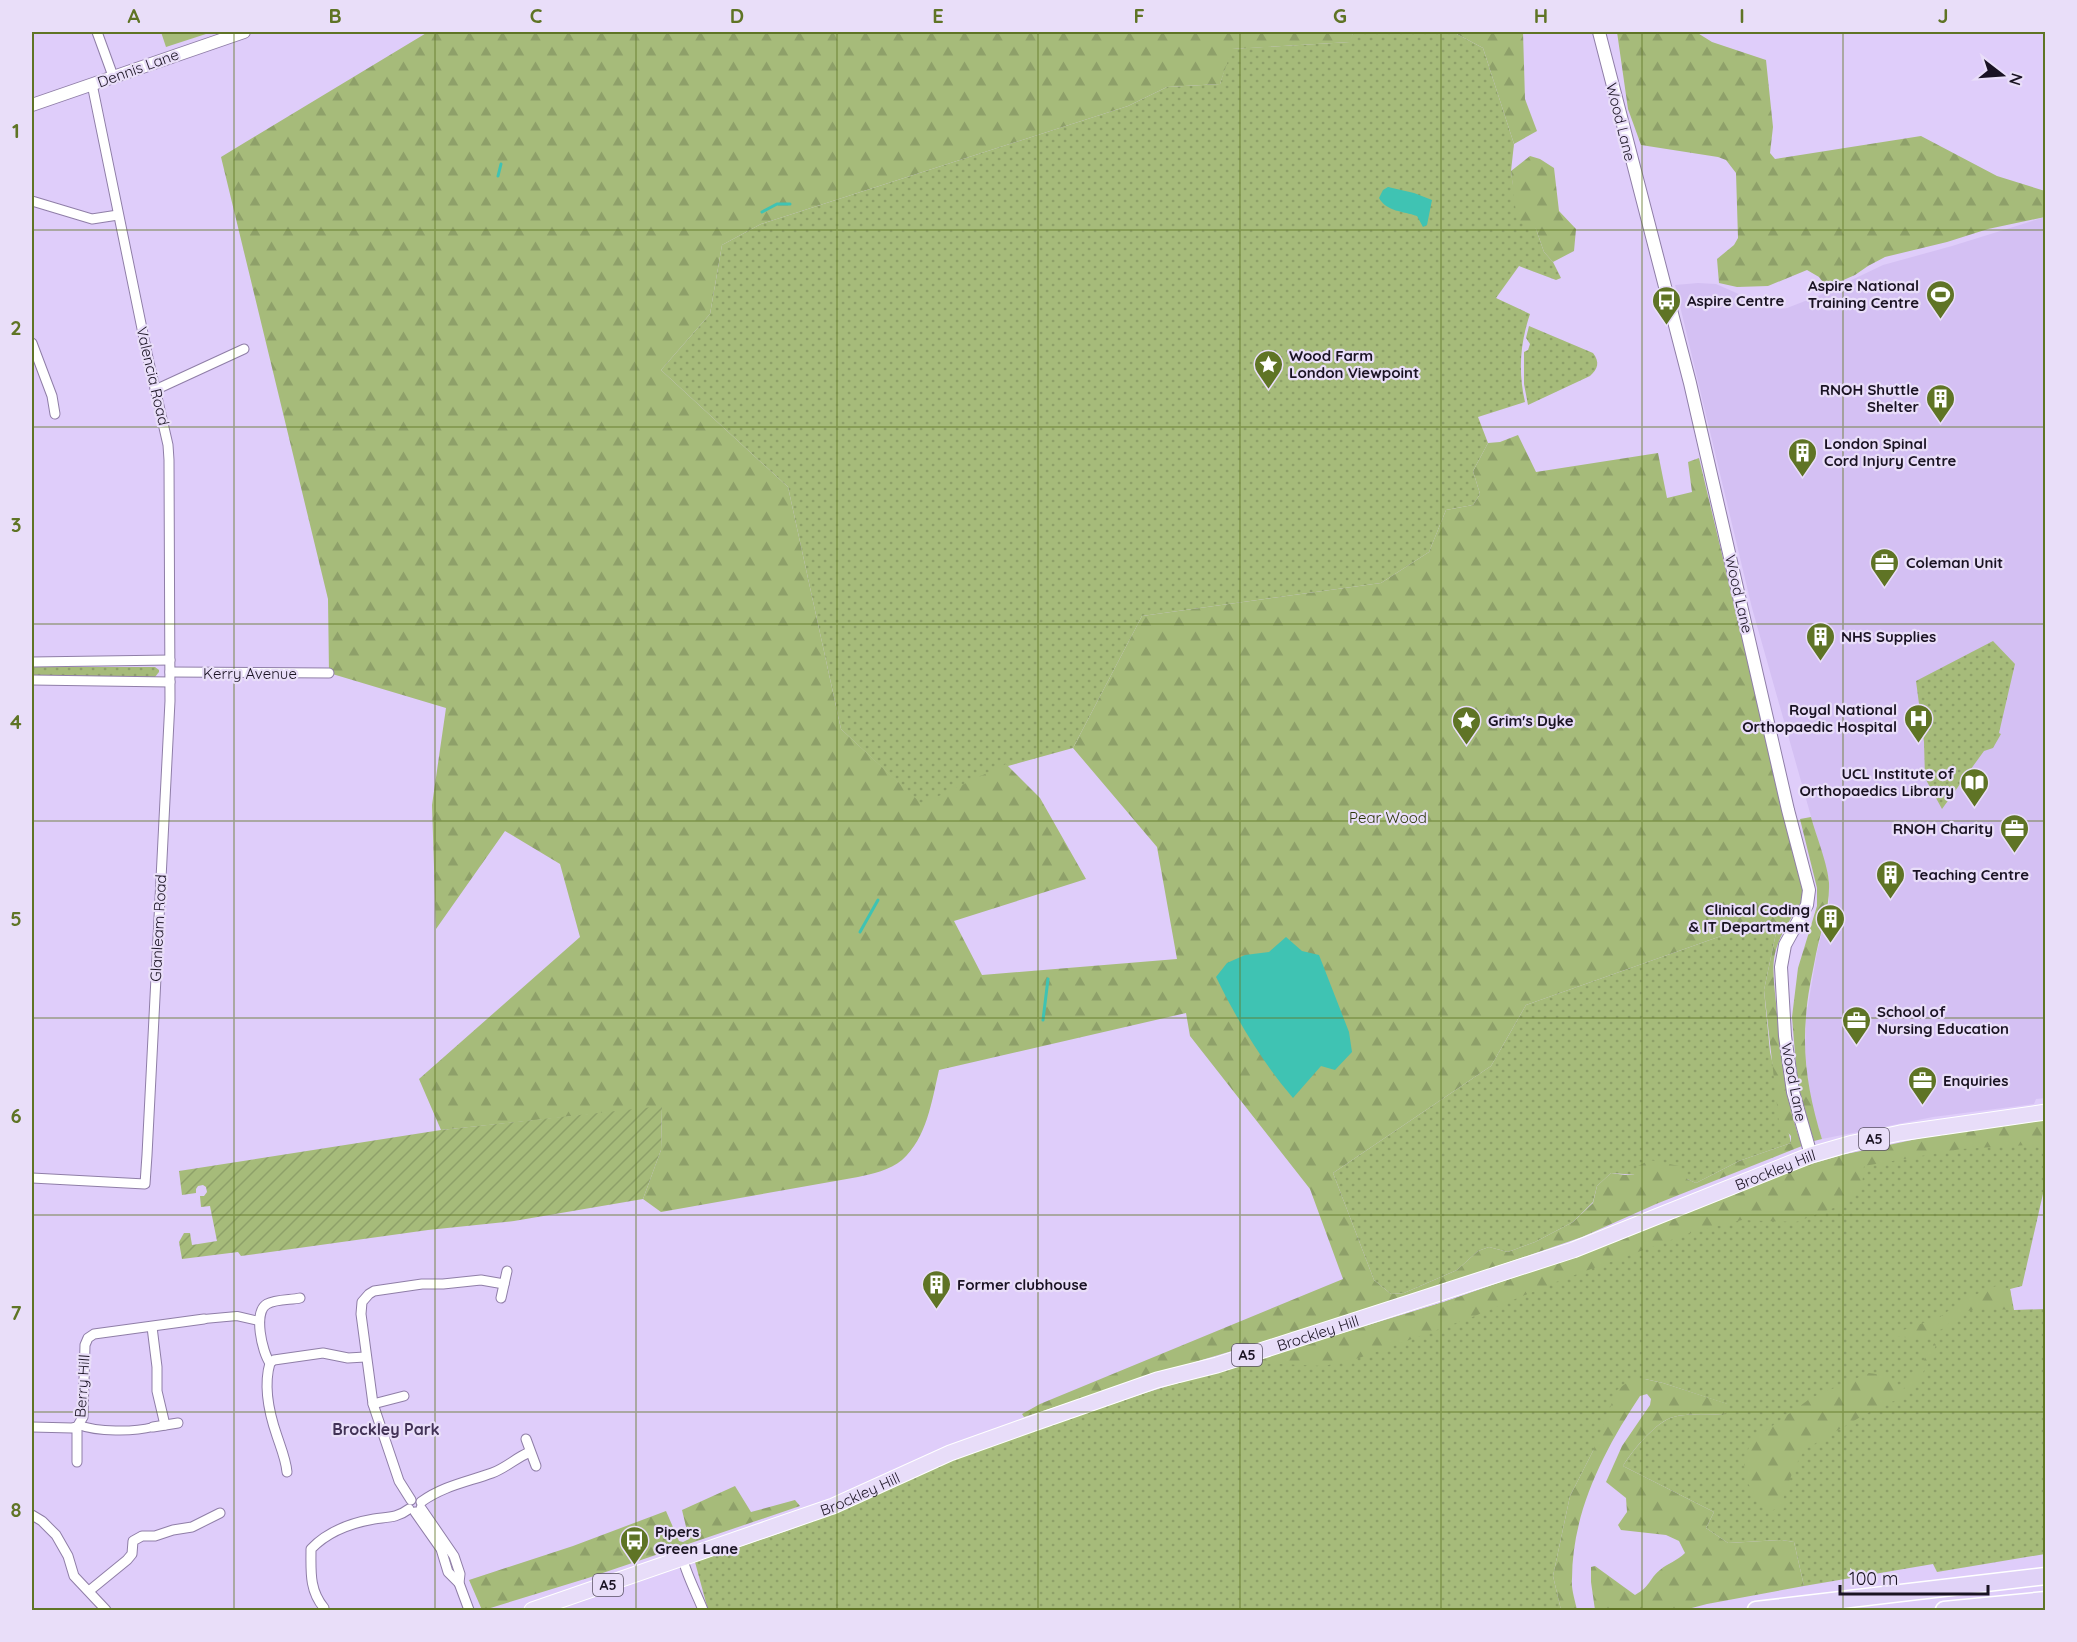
<svg xmlns="http://www.w3.org/2000/svg" width="2077" height="1642" viewBox="0 0 2077 1642" font-family="Quicksand,sans-serif">
<style>
.built{fill:#d4c0f3}
.grass{fill:url(#grass-dots)}
.forest{fill:url(#forest-firs);fill-rule:evenodd}
.garden{fill:url(#garden-furrows)}
.pitch{fill:#a6bb7a}
.water{fill:#3fc3b3}
.lines{fill:none;stroke-linecap:round;stroke-linejoin:round}
.stream{stroke:#3fc3b3;stroke-width:3}
.pedestrian-casing{stroke:#8f7ea7;stroke-width:10}
.minor-casing{stroke:#8f7ea7;stroke-width:11}
.tertiary-casing{stroke:#8f7ea7;stroke-width:14}
.primary-casing{stroke:#fff;stroke-width:17}
.trunk-casing{stroke:#fff;stroke-width:19}
.pedestrian{stroke:#fff;stroke-width:8}
.minor{stroke:#fff;stroke-width:9}
.tertiary{stroke:#fff;stroke-width:12}
.primary{stroke:#e8ddf9;stroke-width:15}
.trunk{stroke:#e0d2f7;stroke-width:16}
.grid{fill:none;stroke:#5f7425;stroke-width:1.5;stroke-opacity:0.55}
.labels{text-anchor:middle;dominant-baseline:central;stroke-width:4.5;stroke-linejoin:round;paint-order:stroke}
.shield{fill:#e9def9;stroke:#585063;stroke-width:1.5}
.shield-label{font-size:14px;font-weight:bold;fill:#1a1323}
.street-label{font-size:15px;fill:#1a1323;stroke:#e9def9}
.poi-label{font-size:15px;font-weight:bold;fill:#1a1323;stroke:#e9def9;text-anchor:start}
.park-label{font-size:15px;fill:#2c3809;stroke:#e9def9}
.neighbourhood-label{font-size:16px;font-weight:bold;fill:#423256;stroke:#e9def9}
.neatline{fill:none;stroke:#5f7425;stroke-width:2}
.grid-label{font-size:20px;text-anchor:middle;font-weight:bold;fill:#5f7425}
</style>
<defs>
<pattern id="grass-dots" width="8" height="8" patternUnits="userSpaceOnUse" patternTransform="scale(1.5)"><rect width="8" height="8" fill="#a6bb7a"/><path d="M2 2h.1M6 6h.1" fill="none" stroke="#8ea069" stroke-width="1.8" stroke-linecap="round"/></pattern>
<pattern id="forest-firs" width="22" height="20" patternUnits="userSpaceOnUse" patternTransform="scale(1.5)"><rect width="22" height="20" fill="#a6bb7a"/><path d="M5 1l3.5 6h-7zM16 11l3.5 6h-7z" fill="#8ea069"/></pattern>
<pattern id="garden-furrows" width="10" height="10" patternUnits="userSpaceOnUse" patternTransform="scale(1.5)"><rect width="10" height="10" fill="#a6bb7a"/><path d="M-1 1l2-2M0 10L10 0M9 11l2-2" fill="none" stroke="#8ea069"/></pattern>
</defs>
<rect width="100%" height="100%" fill="#dfcdfa"/>
<polygon class="built" points="2045,217 2046,1098 2036,1099 2034,1104 1933,1117 1822,1139 1813,1111 1808,1082 1805,1050 1806,1017 1817,952 1829,904 1829,880 1752,608 1675,285 1698,283 1716,284 1766,306 1780,309 1787,308 1818,296 1883,265 1952,246"/>
<g class="grass">
<path d="M1353,32H1453L1483,48L1514,144L1511,171L1513,185L1536,229L1544,252L1553,262L1561,278L1556,280L1519,266L1496,298L1530,314C1520,344 1518,371 1525,402L1478,417L1488,443L1473,471L1480,494L1473,505L1446,510L1429,552L1381,583L1142,616L1073,748L1008,766L922,805L841,729L788,487L661,370L710,314L722,245L761,224L1128,106L1167,87L1220,84L1231,49L1350,42Z"/>
<path d="M1529,326L1593,353C1600,362 1598,369 1590,376L1528,405L1524,384V352L1528,350L1530,344L1526,338Z"/>
<polygon points="1993,641 2015,664 1999,733 2001,734 1993,748 1984,751 1942,809 1925,778 1924,742 1916,681"/>
<polygon points="32,667 155,667 159,670 159,672 155,677 32,675"/>
<polygon points="1755,924 1776,933 1764,990 1770,1052 1791,1143 1739,1161 1696,1183 1687,1179 1611,1173 1597,1186 1593,1202 1573,1222 1535,1242 1508,1252 1489,1247 1478,1251 1457,1270 1404,1293 1391,1294 1374,1280 1333,1173 1491,1066 1526,1005"/>
<path d="M2045,1119V1185L2022,1286L2010,1289L2014,1310L2045,1309V1554L1937,1572L1933,1564L1804,1586L1794,1542L1782,1540L1728,1543L1706,1528L1714,1512L1623,1466C1632,1451 1652,1427 1668,1419C1679,1413 1710,1414 1723,1415L1727,1404L1663,1383L1645,1379L1593,1451L1570,1496L1553,1576L1561,1610H708L695,1562L795,1528L852,1505L957,1457L1145,1393L1444,1302L1576,1256L1842,1155Z"/>
</g>
<g class="forest">
<path d="M428,32H1353L1351,42L1232,49L1220,84L1167,87L1128,106L761,224L722,245L710,314L661,370L788,487L841,729L922,804L1006,764L1040,798L1086,879L954,921L982,975L1177,959L1157,847L1073,748L1142,616L1381,583L1429,552L1446,510L1473,505L1480,494L1473,471L1488,443L1500,442L1518,435L1536,472L1658,453L1667,498L1692,492L1688,462L1699,458L1804,897C1793,916 1777,937 1774,959C1772,977 1776,997 1777,1015C1782,1061 1786,1102 1802,1146L1656,1204L1582,1237L1440,1286L1392,1303L1205,1359L1024,1417L1022,1414L1040,1404L1343,1279L1310,1189L1190,1036L1186,1013L939,1070C932,1100 927,1138 902,1160C890,1170 872,1174 858,1177L661,1212L643,1199L661,1150L662,1107L441,1130L419,1079L580,937L560,864L505,831L436,929L432,805L446,708L329,673L328,599L221,157ZM1755,924L1776,933L1764,990L1779,1123L1791,1136V1143L1739,1161L1696,1183L1687,1179L1679,1166L1650,1160L1638,1166L1634,1175H1625L1611,1173L1597,1186L1593,1203L1573,1222L1535,1242L1508,1252L1489,1247L1478,1251L1457,1270L1404,1293L1391,1294L1374,1280L1333,1173L1491,1066L1526,1005Z"/>
<polygon points="1453,32 1523,32 1525,99 1537,131 1514,144 1483,48"/>
<polygon points="1617,32 1696,32 1712,42 1766,60 1773,127 1770,153 1775,159 1921,136 1997,176 2045,191 2045,217 1988,229 1947,242 1885,257 1868,266 1855,275 1832,285 1825,285 1819,277 1807,270 1768,286 1737,287 1719,283 1717,259 1734,245 1738,238 1736,173 1726,160 1718,157 1641,145 1628,109"/>
<polygon points="1530,156 1540,159 1554,168 1559,211 1576,229 1574,251 1553,262 1544,252 1536,229 1517,221 1511,171"/>
<path d="M1811,817C1816,835 1828,865 1829,883C1830,908 1821,930 1816,954C1812,975 1807,997 1806,1017C1802,1059 1810,1100 1822,1139L1814,1141L1798,1090L1792,1017L1798,968L1817,906V888L1800,819Z"/>
<polygon points="2045,1119 2045,1149 2027,1145 1961,1149 1864,1166 1862,1185 1847,1203 1796,1222 1742,1220 1693,1232 1561,1280 1470,1318 1359,1358 1324,1366 1262,1363 1261,1359 1444,1302 1576,1256 1801,1167 1842,1155 1940,1134"/>
<polygon points="1996,1286 2010,1289 2013,1310 1979,1308 1960,1313 1944,1328 1922,1339 1894,1336 1895,1333 1940,1317 1963,1300"/>
<polygon points="1933,1342 1936,1345 1929,1362 1914,1388 1897,1400 1880,1406 1857,1419 1804,1450 1793,1471 1781,1504 1771,1512 1763,1507 1747,1482 1744,1462 1751,1441 1811,1398 1869,1373 1883,1375 1904,1389 1924,1360 1931,1343"/>
<path d="M1645,1379L1663,1383L1728,1404L1727,1412L1723,1415C1710,1414 1679,1413 1668,1419C1653,1426 1631,1452 1623,1466L1714,1512L1706,1528L1728,1543L1782,1540L1794,1542L1804,1586L1707,1604L1684,1610H1595L1591,1582V1567L1595,1566L1635,1595C1651,1586 1648,1580 1660,1570C1668,1563 1677,1561 1685,1553L1679,1541L1666,1535L1621,1530L1618,1525L1627,1512L1626,1498L1606,1482L1622,1446L1650,1405L1651,1399L1647,1394L1640,1396C1604,1450 1572,1512 1572,1579C1571,1589 1575,1600 1577,1610H1561L1553,1576L1570,1496L1593,1451L1617,1390L1629,1381Z"/>
<polygon points="735,1486 751,1512 795,1500 800,1506 588,1578 484,1610 482,1610 469,1580 573,1546 666,1511 679,1541 683,1542 689,1539 682,1510"/>
</g>
<polygon class="garden" points="662,1106 661,1150 643,1199 514,1221 428,1230 241,1256 238,1252 182,1259 179,1242 184,1233 190,1233 192,1245 217,1241 210,1206 201,1207 200,1196 204,1196 207,1192 206,1187 203,1185 198,1186 196,1189 196,1193 182,1195 179,1171 441,1130"/>
<polygon class="pitch" points="161,32 212,32 166,47"/>
<g class="water">
<path d="M1388,187L1414,193L1432,200L1427,225L1423,227L1417,216C1403,211 1387,212 1379,198L1383,190Z"/>
<path d="M1286,937L1302,951L1319,955L1349,1032L1352,1052L1335,1070L1321,1066L1293,1098C1262,1062 1237,1020 1216,977L1227,963L1245,955L1269,952Z"/>
</g>
<g class="lines">
<g class="stream">
<polyline points="498,176 501,164"/>
<polyline points="762,212 777,204 790,204"/>
<polyline points="860,932 878,900"/>
<polyline points="1043,1020 1048,979"/>
</g>
<defs>
<g id="pedestrian">
<polyline points="204,1319 237,1316 259,1321"/>
<path d="M79,1425C97,1432 134,1432 153,1427"/>
</g>
<g id="minor">
<polyline points="97,32 113,76"/>
<polyline points="32,201 92,219 118,215"/>
<polyline points="32,343 52,396 55,414"/>
<polyline points="155,390 244,349"/>
<polyline points="32,662 170,660"/>
<polyline points="170,672 329,673"/>
<polyline points="32,680 170,682"/>
<polyline points="32,1178 145,1184 147,1155 170,701 169,460 168,445 148,358 92,84"/>
<polyline points="501,1298 507,1271"/>
<polyline points="152,1327 157,1367 157,1391 165,1425"/>
<path d="M270,1363C262,1352 253,1312 267,1304C276,1299 291,1300 300,1298"/>
<polyline points="373,1404 404,1396"/>
<polyline points="32,1427 72,1428 77,1427 77,1462"/>
<polyline points="77,1427 83,1417 85,1345 88,1338 94,1334 204,1319"/>
<polyline points="153,1427 178,1423"/>
<polyline points="526,1439 536,1466"/>
<path d="M287,1472C286,1460 281,1448 277,1436C269,1413 263,1387 270,1363L274,1360L323,1353L348,1358L365,1357"/>
<polyline points="411,1500 399,1481 373,1404 361,1314 362,1302 369,1294 374,1291 422,1284 443,1284 481,1280 504,1284"/>
<path d="M421,1502C443,1486 467,1482 492,1473C506,1468 517,1457 530,1452"/>
<polyline points="421,1508 454,1556 460,1574 459,1583 469,1610"/>
<polyline points="415,1512 441,1549 448,1572 459,1583"/>
<polyline points="32,1515 42,1521 56,1535 68,1556 74,1576 106,1610"/>
<path d="M683,1558C683,1567 699,1599 703,1610"/>
<polyline points="89,1591 127,1560 132,1554 133,1541 142,1536 155,1536 173,1530 192,1527 220,1513"/>
<path d="M324,1608C309,1590 311,1571 311,1549C327,1532 351,1523 374,1519C388,1517 397,1518 409,1509"/>
</g>
<g id="tertiary">
<polyline points="1599,32 1690,383 1788,810 1809,890 1807,905 1785,945 1781,967 1785,1036 1793,1092 1811,1155"/>
<polyline points="32,105 244,32"/>
</g>
<g id="primary">
<path id="s1" d="M532,1610L833,1506L950,1453L1020,1428L1157,1380L1217,1365L1573,1250L1811,1155L1853,1143L1900,1133L2046,1112"/>
</g>
<g id="trunk">
<polyline points="1756,1610 2046,1576"/>
<polyline points="1944,1610 2046,1600"/>
</g>
</defs>
<use href="#pedestrian" class="pedestrian-casing"/>
<use href="#minor" class="minor-casing"/>
<use href="#tertiary" class="tertiary-casing"/>
<use href="#primary" class="primary-casing"/>
<use href="#trunk" class="trunk-casing"/>
<use href="#pedestrian" class="pedestrian"/>
<use href="#minor" class="minor"/>
<use href="#tertiary" class="tertiary"/>
<use href="#primary" class="primary"/>
<use href="#trunk" class="trunk"/>
</g>
<path class="grid" d="M234,32V1610M435,32V1610M636,32V1610M837,32V1610M1038,32V1610M1240,32V1610M1441,32V1610M1642,32V1610M1843,32V1610M32,230H2046M32,427H2046M32,624H2046M32,821H2046M32,1018H2046M32,1215H2046M32,1412H2046"/>
<defs>
<symbol id="stadium-pin" viewBox="-11 -11 22 30"><path d="M0 17L-7.5 6A9.5 9.5 0 1 1 7.5 6Z" fill="#5f7425" stroke="#e9def9"/><path d="M0-5a6.5 5 0 1 0 0 10a6.5 5 0 1 0 0-10ZM-3.5-1.8h7v3.6h-7Z" fill="#fff"/></symbol>
<symbol id="bus-pin" viewBox="-11 -11 22 30"><path d="M0 17L-7.5 6A9.5 9.5 0 1 1 7.5 6Z" fill="#5f7425" stroke="#e9def9"/><path d="M-5-6H5V4H4V6H2V4H-2V6H-4V4H-5ZM-3.5-4V0h7V-4ZM-3.5 1.2v1.5H-2V1.2ZM2 1.2v1.5H3.5V1.2Z" fill="#fff"/></symbol>
<symbol id="sight-pin" viewBox="-11 -11 22 30"><path d="M0 17L-7.5 6A9.5 9.5 0 1 1 7.5 6Z" fill="#5f7425" stroke="#e9def9"/><path d="M0-6L1.8-2.2L6-1.7L2.9 1.2L3.7 5.4L0 3.3L-3.7 5.4L-2.9 1.2L-6-1.7L-1.8-2.2Z" fill="#fff"/></symbol>
<symbol id="building-pin" viewBox="-11 -11 22 30"><path d="M0 17L-7.5 6A9.5 9.5 0 1 1 7.5 6Z" fill="#5f7425" stroke="#e9def9"/><path d="M-4-6H4V6H1V3H-1V6H-4ZM-2.5-4.3h1.7v1.8h-1.7ZM.8-4.3h1.7v1.8H.8ZM-2.5-1h1.7V.8h-1.7ZM.8-1h1.7V.8H.8Z" fill="#fff"/></symbol>
<symbol id="office-pin" viewBox="-11 -11 22 30"><path d="M0 17L-7.5 6A9.5 9.5 0 1 1 7.5 6Z" fill="#5f7425" stroke="#e9def9"/><path d="M-6-3h4V-5.5h4V-3h4V5H-6ZM-1-4.5V-3h2v-1.5ZM-6 0V1H6V0Z" fill="#fff"/></symbol>
<symbol id="hospital-pin" viewBox="-11 -11 22 30"><path d="M0 17L-7.5 6A9.5 9.5 0 1 1 7.5 6Z" fill="#5f7425" stroke="#e9def9"/><path d="M-5-5h3v3.5h4V-5h3V5h-3V1.5h-4V5h-3Z" fill="#fff"/></symbol>
<symbol id="library-pin" viewBox="-11 -11 22 30"><path d="M0 17L-7.5 6A9.5 9.5 0 1 1 7.5 6Z" fill="#5f7425" stroke="#e9def9"/><path d="M-6-4Q-3-5.5-.7-3.5V5Q-3 3-6 4ZM6-4Q3-5.5 .7-3.5V5Q3 3 6 4Z" fill="#fff"/></symbol>
</defs>
<g fill-rule="evenodd">
<use href="#stadium-pin" x="1924" y="278" width="33" height="45"/>
<use href="#bus-pin" x="1650" y="284" width="33" height="45"/>
<use href="#sight-pin" x="1252" y="348" width="33" height="45"/>
<use href="#building-pin" x="1924" y="382" width="33" height="45"/>
<use href="#building-pin" x="1786" y="436" width="33" height="45"/>
<use href="#office-pin" x="1868" y="546" width="33" height="45"/>
<use href="#building-pin" x="1804" y="620" width="33" height="45"/>
<use href="#hospital-pin" x="1902" y="702" width="33" height="45"/>
<use href="#sight-pin" x="1450" y="704" width="33" height="45"/>
<use href="#library-pin" x="1958" y="766" width="33" height="45"/>
<use href="#office-pin" x="1998" y="812" width="33" height="45"/>
<use href="#building-pin" x="1874" y="858" width="33" height="45"/>
<use href="#building-pin" x="1814" y="902" width="33" height="45"/>
<use href="#office-pin" x="1840" y="1004" width="33" height="45"/>
<use href="#office-pin" x="1906" y="1064" width="33" height="45"/>
<use href="#building-pin" x="920" y="1268" width="33" height="45"/>
<use href="#bus-pin" x="618" y="1524" width="33" height="45"/>
</g>
<g class="labels">
<g class="shield">
<rect x="1859" y="1128" width="30" height="22" rx="4.5"/>
<rect x="1232" y="1344" width="30" height="22" rx="4.5"/>
<rect x="593" y="1574" width="30" height="22" rx="4.5"/>
</g>
<g class="shield-label">
<text x="1874" y="1139">A5</text>
<text x="1247" y="1355">A5</text>
<text x="608" y="1585">A5</text>
</g>
<g class="street-label">
<text transform="translate(138 68) rotate(-20)">Dennis Lane</text>
<text transform="translate(1621 122) rotate(76)">Wood Lane</text>
<text transform="translate(153 376) rotate(77)">Valencia Road</text>
<text transform="translate(1739 594) rotate(77)">Wood Lane</text>
<text x="250" y="673">Kerry Avenue</text>
<text transform="translate(158 928) rotate(-87)">Glanleam Road</text>
<text transform="translate(1794 1082) rotate(79)">Wood Lane</text>
<text stroke="none"><textPath href="#s1" startOffset="1320">Brockley Hill</textPath></text>
<text stroke="none"><textPath href="#s1" startOffset="834">Brockley Hill</textPath></text>
<text transform="translate(82 1386) rotate(-86)">Berry Hill</text>
<text stroke="none"><textPath href="#s1" startOffset="348">Brockley Hill</textPath></text>
</g>
<g class="poi-label">
<text x="1919" y="285" text-anchor="end">Aspire National<tspan x="1919" dy="17">Training Centre</tspan></text>
<text x="1687" y="300">Aspire Centre</text>
<text x="1289" y="355">Wood Farm<tspan x="1289" dy="17">London Viewpoint</tspan></text>
<text x="1919" y="389" text-anchor="end">RNOH Shuttle<tspan x="1919" dy="17">Shelter</tspan></text>
<text x="1824" y="443">London Spinal<tspan x="1824" dy="17">Cord Injury Centre</tspan></text>
<text x="1906" y="562">Coleman Unit</text>
<text x="1841" y="636">NHS Supplies</text>
<text x="1897" y="709" text-anchor="end">Royal National<tspan x="1897" dy="17">Orthopaedic Hospital</tspan></text>
<text x="1488" y="720">Grim's Dyke</text>
<text x="1954" y="773" text-anchor="end">UCL Institute of<tspan x="1954" dy="17">Orthopaedics Library</tspan></text>
<text x="1993" y="828" text-anchor="end">RNOH Charity</text>
<text x="1912" y="874">Teaching Centre</text>
<text x="1810" y="909" text-anchor="end">Clinical Coding<tspan x="1810" dy="17">&amp; IT Department</tspan></text>
<text x="1877" y="1011">School of<tspan x="1877" dy="17">Nursing Education</tspan></text>
<text x="1943" y="1080">Enquiries</text>
<text x="957" y="1284">Former clubhouse</text>
<text x="655" y="1531">Pipers<tspan x="655" dy="17">Green Lane</tspan></text>
</g>
<g class="park-label">
<text x="1388" y="817">Pear Wood</text>
</g>
<g class="neighbourhood-label">
<text x="386" y="1429">Brockley Park</text>
</g>
</g>
<rect width="2077" height="1642" fill="none" stroke="#e9def9" stroke-width="66"/>
<g transform="translate(2002 75) rotate(107)" stroke="#e9def9" stroke-width="4.5" paint-order="stroke">
<path d="M0-4.5L10 22L0 15L-10 22Z" fill="#1a1323"/>
<text y="-9" font-size="16" font-weight="bold" text-anchor="middle" fill="#1a1323">N</text>
</g>
<path d="M1840 1585v9h148v-9" fill="none" stroke="#1a1323" stroke-width="3"/>
<text x="1849" y="1585" font-size="18" fill="#1a1323" stroke="#e9def9" stroke-width="4.5" paint-order="stroke">100 m</text>
<rect x="33" y="33" width="2011" height="1576" class="neatline"/>
<g class="grid-label">
<text x="134" y="23">A</text>
<text x="335" y="23">B</text>
<text x="536" y="23">C</text>
<text x="737" y="23">D</text>
<text x="938" y="23">E</text>
<text x="1139" y="23">F</text>
<text x="1340" y="23">G</text>
<text x="1541" y="23">H</text>
<text x="1742" y="23">I</text>
<text x="1943" y="23">J</text>
<text x="16" y="138">1</text>
<text x="16" y="335">2</text>
<text x="16" y="532">3</text>
<text x="16" y="729">4</text>
<text x="16" y="926">5</text>
<text x="16" y="1123">6</text>
<text x="16" y="1320">7</text>
<text x="16" y="1517">8</text>
</g>
</svg>
